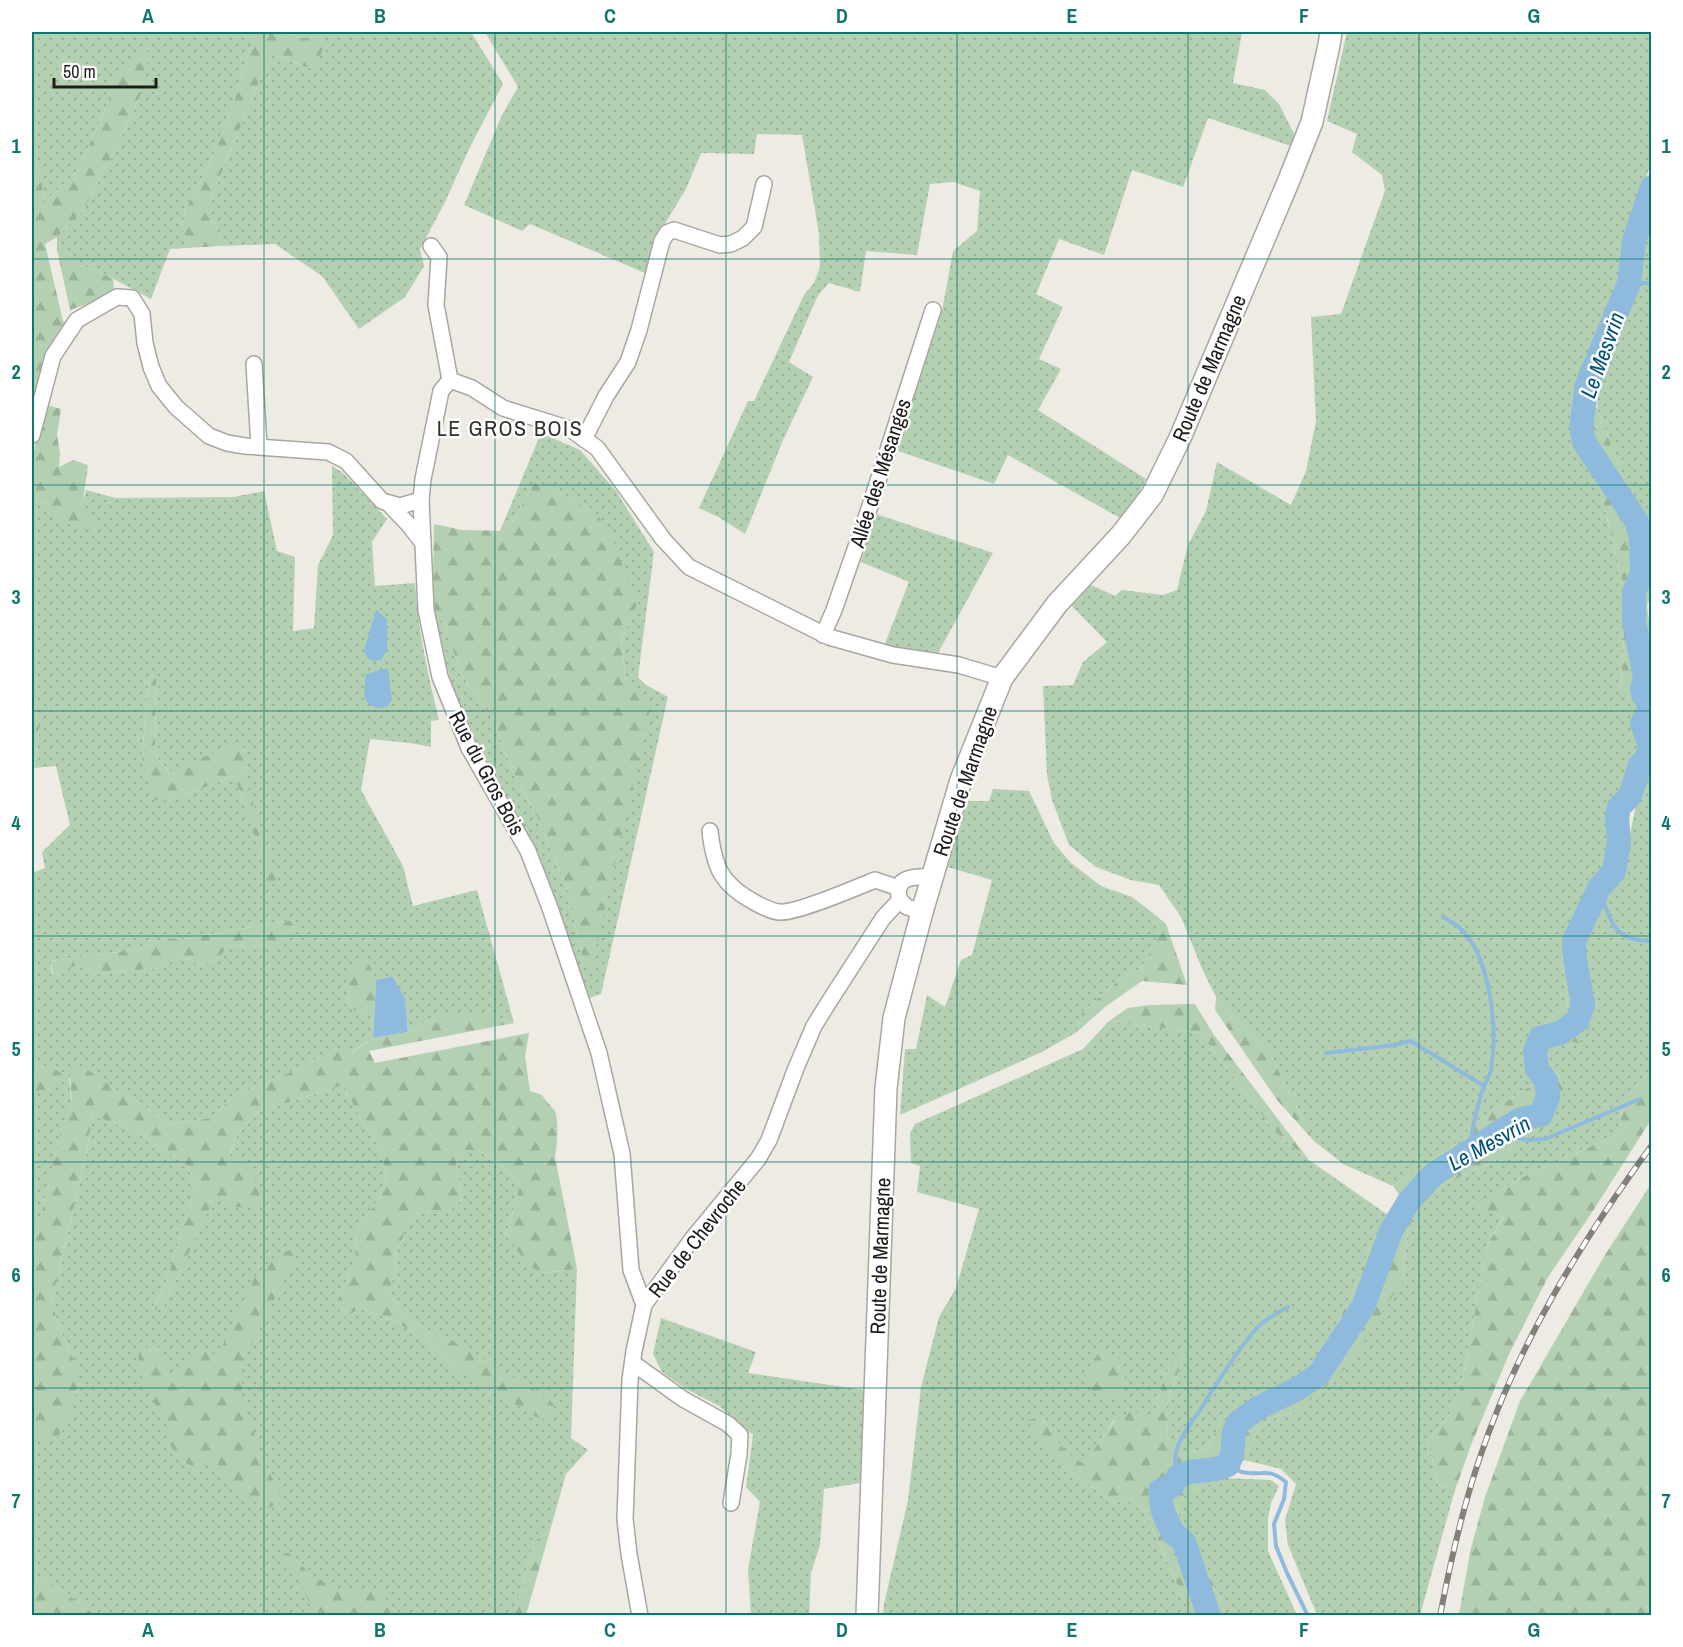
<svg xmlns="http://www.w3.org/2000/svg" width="1683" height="1647" viewBox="0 0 1683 1647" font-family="'Archivo Narrow',sans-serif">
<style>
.grass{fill:url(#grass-dots);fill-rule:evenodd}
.forest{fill:url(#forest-firs)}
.water{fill:#8ebbdd}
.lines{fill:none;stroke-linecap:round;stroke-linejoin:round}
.stream{stroke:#8ebbdd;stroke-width:4}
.river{stroke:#8ebbdd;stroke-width:24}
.street-casing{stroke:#a9a6a0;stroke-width:18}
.secondary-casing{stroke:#a9a6a0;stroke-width:24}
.street{stroke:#fff;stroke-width:15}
.secondary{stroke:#fff;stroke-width:21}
.rail-casing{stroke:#82807b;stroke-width:6}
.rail{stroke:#fff;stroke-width:4;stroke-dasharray:11;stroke-linecap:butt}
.grid{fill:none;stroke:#0f766e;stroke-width:1.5;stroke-opacity:0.55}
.labels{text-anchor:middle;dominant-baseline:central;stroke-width:5;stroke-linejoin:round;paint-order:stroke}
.street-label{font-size:21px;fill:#1d1c1a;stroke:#fff}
.water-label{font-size:22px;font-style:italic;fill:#00507b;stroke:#fff}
.neighbourhood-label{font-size:22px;letter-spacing:1.5px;fill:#33312b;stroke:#fff}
.neatline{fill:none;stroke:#0f766e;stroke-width:2}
.grid-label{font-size:20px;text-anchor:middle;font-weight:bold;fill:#0f766e}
</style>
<defs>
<pattern id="grass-dots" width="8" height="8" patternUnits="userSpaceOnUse" patternTransform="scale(1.5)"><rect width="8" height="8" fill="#b4d0b2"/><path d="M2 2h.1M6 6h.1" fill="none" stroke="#9ab298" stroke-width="1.8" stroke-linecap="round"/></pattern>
<pattern id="forest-firs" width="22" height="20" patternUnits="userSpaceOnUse" patternTransform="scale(1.5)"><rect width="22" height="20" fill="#b4d0b2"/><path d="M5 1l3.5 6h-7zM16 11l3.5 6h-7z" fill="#9ab298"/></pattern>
</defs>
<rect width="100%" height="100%" fill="#eeebe4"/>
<g class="grass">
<polygon points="32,32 258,32 249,52 227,123 206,171 186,208 182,228 185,238 186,248 170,249 151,299 99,271 79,265 65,250 57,250 57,237 83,211 118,144 139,98 112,83 107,105 78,170 44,203 41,173 32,150"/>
<polygon points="278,32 471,32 503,84 469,149 445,202 420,249 424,266 405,297 359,329 322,276 275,244 221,246 216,226 205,213 259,82 273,55 290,60 305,67 321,36 304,38"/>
<polygon points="485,32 1242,32 1233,83 1265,90 1279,104 1294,134 1291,146 1208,118 1183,187 1132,170 1104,255 1059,239 1036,294 1063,307 1039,359 1061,369 1038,410 1146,479 1137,496 1120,518 1008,455 994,484 895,450 942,311 953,251 977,231 980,191 953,182 930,184 917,255 866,251 860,292 829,283 818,295 789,362 813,377 783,440 745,534 720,518 699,508 748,401 754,401 804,295 814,283 820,267 819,234 802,135 757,134 754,154 701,153 686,189 658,235 645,273 530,224 522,231 464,205 502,115 518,87"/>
<polygon points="1347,32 1651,32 1651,164 1631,217 1625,257 1623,284 1597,336 1573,400 1569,423 1600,488 1626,597 1621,688 1642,706 1633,722 1643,747 1631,759 1624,780 1609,813 1613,844 1602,873 1571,931 1566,953 1562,960 1568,1005 1539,1028 1534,1068 1536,1082 1480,1119 1453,1146 1393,1186 1343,1164 1314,1141 1268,1050 1216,997 1203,971 1181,917 1159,885 1131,880 1096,867 1069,845 1052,800 1047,775 1043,686 1073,685 1083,662 1107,642 1071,605 1089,584 1115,596 1122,590 1163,595 1177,590 1188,545 1206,511 1217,462 1291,505 1306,471 1316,421 1311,317 1341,314 1385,191 1382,175 1352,152 1357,134 1327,121"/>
<polygon points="1651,206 1651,523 1626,485 1597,408 1599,374 1628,316 1640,261 1640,237"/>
<polygon points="541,433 580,450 616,491 654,552 638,677 646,685 668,697 601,994 589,998 561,914 533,847 464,718 449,675 435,617 444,622 461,674 494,720 511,768 537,817 567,887 583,960 626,683 621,640 637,605 591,510 565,495 535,482 507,531 500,531"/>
<path d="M332,466L343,473L387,519L372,542L375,586L415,583C418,630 428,675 439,720L431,721V747L410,743L370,739L361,790L403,866L413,906L477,890L514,1023L494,1016H435L408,1032L405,998L391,976L376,980L366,957L348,987L349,1003L355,1011L374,1015L373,1038L351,1053L321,1056L307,1065L233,1096L212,1118L167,1124L143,1105L114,1090L105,1080L69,1077L72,1105L63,1124L32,1252V1092L51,1089L48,1066L32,1071V873L45,868L42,852L70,825L56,766L34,768L41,719L32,715V497L48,504L59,521C76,512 82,509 86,490L116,498L234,497L264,491L277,551L295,557L293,631L314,628L318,565L333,535ZM149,677L156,678L155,755L169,772L248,759L245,776L246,808L234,776L169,801L142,757ZM292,920L295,930L264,947L229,945L216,961L198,964L181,956L158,968L99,974L77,965L52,975L51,961L140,949L167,938L184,939Z"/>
<polygon points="876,514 993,553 938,653 884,646 909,582 861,562"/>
<polygon points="1651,763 1651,1069 1622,1104 1620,1133 1523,1177 1474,1206 1504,1216 1487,1245 1462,1382 1449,1415 1428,1441 1438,1484 1455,1490 1420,1615 1317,1615 1288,1545 1285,1520 1296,1484 1281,1469 1244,1460 1257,1431 1273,1417 1294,1413 1386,1304 1402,1280 1406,1243 1413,1214 1431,1190 1497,1160 1563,1082 1551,1066 1547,1050 1557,1038 1598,1008 1582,962 1583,938 1591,914 1618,883 1628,857 1630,834 1641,781"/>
<polygon points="993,789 1029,791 1054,843 1071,863 1101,886 1132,897 1153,913 1159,933 1141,969 1121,978 1082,1013 1077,1032 1042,1052 900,1115 905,1049 916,1049 927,995 945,1007 961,960 972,955 992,880 948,867 967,801 989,801"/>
<path d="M1109,1021L1200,1033L1275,1132L1309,1160L1388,1215L1371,1243L1352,1294L1335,1328L1329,1346L1310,1369L1284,1387L1239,1407L1220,1423L1208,1448L1185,1454L1168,1438L1166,1408L1185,1352L1165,1374L1153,1418L1114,1420L1084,1465C1063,1451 1054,1439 1042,1417L1062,1467L1108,1498L1120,1502L1143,1508L1191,1615L883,1616L884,1604L908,1500L921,1387L939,1317L956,1288L979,1209L917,1192L920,1166L911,1163L910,1133L915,1124L1083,1049Z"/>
<polygon points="343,1085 360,1117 378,1145 387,1175 380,1197 356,1231 355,1260 336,1304 360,1308 395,1321 427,1342 456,1370 510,1376 451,1340 432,1334 407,1318 389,1294 395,1270 396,1250 403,1238 403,1227 414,1215 430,1211 452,1209 462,1199 456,1162 463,1150 477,1150 499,1163 520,1185 506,1235 542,1273 577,1269 571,1438 588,1450 566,1474 550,1531 534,1541 515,1615 96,1615 43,1577 32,1582 32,1439 56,1438 75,1362 58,1325 52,1300 87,1152 92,1115 137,1132 188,1166 195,1189 165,1285 152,1309 163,1308 214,1198 229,1206 229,1158 237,1135 256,1113"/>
<polygon points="661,1318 756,1352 748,1373 864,1390 860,1483 824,1489 820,1545 811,1573 809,1615 751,1615 748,1569 760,1502 746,1487 753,1435 719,1406 686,1389 662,1372 653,1354"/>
<polygon points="1225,1478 1271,1480 1279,1486 1271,1503 1268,1518 1268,1551 1297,1615 1225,1615 1213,1583 1179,1519 1178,1505 1186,1494"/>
</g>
<g class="forest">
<polygon points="258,32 278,32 304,38 321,35 323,50 316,65 305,67 290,60 273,55 259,82 205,213 216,226 221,246 186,248 185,238 182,228 186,208 206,171 227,123 249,52"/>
<polygon points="147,48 147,71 139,98 118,144 83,211 57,237 45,244 63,321 68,323 32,416 32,150 41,173 44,202 78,170 107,105 112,83"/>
<polygon points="57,250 65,250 79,265 99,271 113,279 114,290 90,303 70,310"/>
<polygon points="1573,400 1597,408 1626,485 1651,523 1651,596 1647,606 1652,641 1651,706 1642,706 1621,689 1626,597 1600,488 1569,423"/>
<polygon points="47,405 61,409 57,435 60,453 59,467 73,460 88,465 83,501 77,512 88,511 95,516 96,528 86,529 59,521 48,504 32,497 32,465 36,438"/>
<polygon points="535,482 565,495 591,510 609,527 637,605 621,640 626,683 651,705 592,965 583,960 567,887 537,817 511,768 494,720 461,674 444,622 435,617 433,582 434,524 462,530 507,531"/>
<polygon points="149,677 156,678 155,755 169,772 240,741 248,759 245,777 277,882 269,886 246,808 234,776 169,801 153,800 142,757"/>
<polygon points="32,715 41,718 34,768 32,770"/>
<polygon points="1153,913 1166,924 1187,985 1142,981 1105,1007 1077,1032 1082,1013 1121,978 1141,969 1159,933"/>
<polygon points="292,920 295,930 283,946 264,947 229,945 216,961 198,964 181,956 158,968 99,974 77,965 53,975 51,961 140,949 167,938 184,939"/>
<polygon points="366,956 376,980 374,1015 355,1011 349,1003 348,987 350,972"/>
<path d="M1562,960L1582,962L1598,1008L1587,1032L1578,1043L1557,1038L1547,1050L1551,1066L1563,1082V1096L1551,1124L1497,1160L1431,1190L1413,1215L1406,1243L1402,1280L1351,1363L1321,1391L1294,1413L1273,1417L1257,1431L1244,1460L1225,1478L1186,1494L1178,1505L1179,1519L1213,1583L1225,1615H1191L1143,1508L1120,1502L1108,1498L1062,1467L1040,1444L1027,1420L1042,1417C1053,1438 1064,1452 1084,1464L1114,1421L1131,1411L1153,1418L1165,1374L1186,1349L1166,1408L1168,1438L1186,1454L1208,1448L1220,1423L1239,1407L1284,1387L1310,1370L1329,1346L1335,1328L1352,1294L1371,1243L1388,1215L1413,1214L1393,1186L1453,1146L1480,1119L1536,1082L1534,1068L1527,1043L1539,1028L1568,1005Z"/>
<polygon points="1216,997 1268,1050 1314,1141 1277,1100 1215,1010"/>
<polygon points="1195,1004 1214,1035 1309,1160 1275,1132 1200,1033 1109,1021 1128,1008 1149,1005"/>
<path d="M435,1016H494L514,1023L369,1051L375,1063L529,1033L525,1056L530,1091L542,1095C546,1101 552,1107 555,1111C559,1121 557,1147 555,1157L577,1269L542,1273L528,1265L506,1235L520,1185L499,1163L477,1150H463L456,1162L462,1199L452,1209L430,1211L414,1215L403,1227V1238L396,1250L395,1270L389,1294L407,1318L432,1334L451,1340L547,1397L554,1405L553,1418L540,1419L456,1370L427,1342L395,1321L360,1308L343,1318L336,1304L355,1260L356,1231L380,1197L387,1175L378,1145L360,1117L343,1085L256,1113L237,1135L229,1157L242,1159L255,1178L264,1199L248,1208L229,1206L214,1199L163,1308L152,1310L165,1285L195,1189L188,1166L137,1132L92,1115L87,1152L52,1300L58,1325L75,1362L78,1384L68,1422L56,1439H32V1306H33L32,1304V1252L63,1123L72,1105L70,1078L51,1089L32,1092V1071L48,1066L69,1077L75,1063L105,1080L114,1090L143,1105L167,1124L212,1118L233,1096L307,1065L321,1056L338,1048L352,1053L373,1038L408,1032Z"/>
<polygon points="1651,1069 1651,1120 1589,1217 1548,1277 1510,1352 1471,1445 1455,1490 1438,1484 1428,1441 1449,1415 1462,1382 1487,1245 1504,1217 1473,1206 1523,1177 1620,1133 1622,1104"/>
<polygon points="1651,1184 1651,1615 1459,1615 1470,1552 1485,1497 1520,1401 1605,1255"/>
<path d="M292,1249L295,1258L242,1362V1400L265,1465L285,1501L268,1508C244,1499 227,1483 212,1461L197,1469L180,1460L168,1442L167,1420L152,1400L142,1379L138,1355L149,1346L163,1348L168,1378L198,1349L218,1355L255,1277L277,1254Z"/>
<polygon points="1100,1351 1122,1360 1129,1398 1108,1396 1093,1391 1082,1378"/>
<polygon points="550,1531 526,1615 515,1615 534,1541"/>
<polygon points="289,1553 310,1574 336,1589 379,1588 396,1615 320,1616 313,1612 302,1585 283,1566 278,1554"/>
<polygon points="43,1577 96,1615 32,1615 32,1582"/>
</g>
<g class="water">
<path d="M376,610L387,619V650L381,660C371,662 368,660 364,651Z"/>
<polygon points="388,668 392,700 387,707 378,708 368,704 364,694 366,674"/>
<polygon points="392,976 405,998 408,1032 373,1038 376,980"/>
</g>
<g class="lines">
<g class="stream">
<polyline points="1629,283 1652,283"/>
<path d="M1599,888C1610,918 1612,942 1652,941"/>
<path d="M1443,917C1448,920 1454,923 1459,927C1491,956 1498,1029 1491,1070C1490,1076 1486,1081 1484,1086C1476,1107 1473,1132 1467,1153"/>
<polyline points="1326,1053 1394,1045 1411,1041 1484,1086"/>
<polyline points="1497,1135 1529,1140 1545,1139 1640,1099"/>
<path d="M1228,1465C1233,1467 1238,1471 1242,1472C1263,1477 1266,1466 1286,1482L1284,1499L1274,1524L1276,1546L1287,1573L1308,1616"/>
<path d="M1178,1476C1176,1468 1174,1462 1176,1453C1179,1437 1190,1426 1198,1413C1217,1384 1234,1354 1257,1328C1265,1319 1277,1313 1288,1307"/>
</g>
<polyline class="river" points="1209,1616 1184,1542 1173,1533 1163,1512 1160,1491 1173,1485 1178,1476 1189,1472 1216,1469 1228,1465 1232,1455 1234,1432 1239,1422 1258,1408 1299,1388 1319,1374 1363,1307 1391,1231 1409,1201 1434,1174 1521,1119 1541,1115 1548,1097 1546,1081 1537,1069 1535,1051 1540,1038 1560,1033 1577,1021 1583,1005 1575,959 1574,941 1599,888 1614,871 1619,842 1617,818 1619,807 1630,796 1640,765 1648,756 1649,743 1642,723 1648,712 1649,702 1643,695 1642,689 1645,678 1634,621 1634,592 1642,573 1641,538 1637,522 1584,442 1581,427 1587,384 1629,283 1634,241 1652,187"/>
<defs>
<g id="street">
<polyline points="431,246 439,257 436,305 450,380"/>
<polyline points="254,364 259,446"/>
<polyline points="32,435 53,356 77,320 117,297 132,298 142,314 145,343 151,367 159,386 176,407 209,436 227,443 245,446 328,452 346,461 382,501 400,506 421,500"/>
<polyline points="584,439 606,396 628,362 639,330 662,241 667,233 674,230 720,245 731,244 743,238 754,227 764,184"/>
<polyline points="388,503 408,524 423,543"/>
<polyline points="823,635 834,610 867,515 933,310"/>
<path d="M710,831C714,867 721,884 754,902C761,906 771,911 779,912C795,914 858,887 875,880L899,888"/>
<path d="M922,912L907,907L900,900C892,876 916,876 932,877"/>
<polyline points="644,1305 631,1270 622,1154 599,1053 550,908 528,851 469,748 440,677 426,610 421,500 423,479 441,391 450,380 472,388 503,408 570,429 597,448 663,539 689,567 829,637 893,655 959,665 1002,678"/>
<polyline points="633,1363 683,1399 728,1424 740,1435 739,1454 731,1503"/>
<polyline points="640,1616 629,1554 625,1519 630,1380 634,1351 644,1305 693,1238 758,1159 769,1140 796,1068 814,1026 827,1005 883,918 900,900"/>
</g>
<polyline id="secondary" points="867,1616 886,1088 894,1018 922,912 961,780 1002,678 1057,604 1121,535 1152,495 1180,438 1289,180 1312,122 1329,45 1331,32"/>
</defs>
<use href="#street" class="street-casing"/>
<use href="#secondary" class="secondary-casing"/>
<use href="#street" class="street"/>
<use href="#secondary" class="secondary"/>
<defs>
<path id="rail" d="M1440,1616C1450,1563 1462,1511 1479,1460C1517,1345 1581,1242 1652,1145"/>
</defs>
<use href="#rail" class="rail-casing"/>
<use href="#rail" class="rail"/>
</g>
<path class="grid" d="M264,32V1616M495,32V1616M726,32V1616M957,32V1616M1188,32V1616M1419,32V1616M32,259H1652M32,485H1652M32,711H1652M32,936H1652M32,1162H1652M32,1388H1652"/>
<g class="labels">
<g class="street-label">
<text transform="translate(1209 368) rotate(-67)">Route de Marmagne</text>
<text transform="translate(880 473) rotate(-72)">Allée des Mésanges</text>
<text transform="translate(487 773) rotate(62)">Rue du Gros Bois</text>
<text transform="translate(965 781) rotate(-71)">Route de Marmagne</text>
<text transform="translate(697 1238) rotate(-52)">Rue de Chevroche</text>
<text transform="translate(880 1256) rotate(-88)">Route de Marmagne</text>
</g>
<g class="water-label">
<text transform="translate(1602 355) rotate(-70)">Le Mesvrin</text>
<text transform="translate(1489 1143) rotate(-29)">Le Mesvrin</text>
</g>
<g class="neighbourhood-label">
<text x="510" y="428">LE GROS BOIS</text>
</g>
</g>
<rect width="1683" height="1647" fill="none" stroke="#ffffff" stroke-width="66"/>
<path d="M54 78v9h102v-9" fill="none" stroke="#1d1c1a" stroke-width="3"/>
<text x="63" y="78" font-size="18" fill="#1d1c1a" stroke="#ffffff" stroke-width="4.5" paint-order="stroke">50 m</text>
<rect x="33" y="33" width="1617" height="1581" class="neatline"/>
<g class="grid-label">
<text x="148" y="23">A</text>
<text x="380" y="23">B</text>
<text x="610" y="23">C</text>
<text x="842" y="23">D</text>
<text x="1072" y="23">E</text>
<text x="1304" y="23">F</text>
<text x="1534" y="23">G</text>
<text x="16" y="153">1</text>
<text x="1666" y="153">1</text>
<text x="16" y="379">2</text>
<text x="1666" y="379">2</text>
<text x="16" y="604">3</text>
<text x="1666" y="604">3</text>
<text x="16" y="830">4</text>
<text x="1666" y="830">4</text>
<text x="16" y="1056">5</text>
<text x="1666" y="1056">5</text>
<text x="16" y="1282">6</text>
<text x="1666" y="1282">6</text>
<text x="16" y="1508">7</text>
<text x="1666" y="1508">7</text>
<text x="148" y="1637">A</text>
<text x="380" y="1637">B</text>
<text x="610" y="1637">C</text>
<text x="842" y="1637">D</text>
<text x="1072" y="1637">E</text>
<text x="1304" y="1637">F</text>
<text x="1534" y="1637">G</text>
</g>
</svg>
